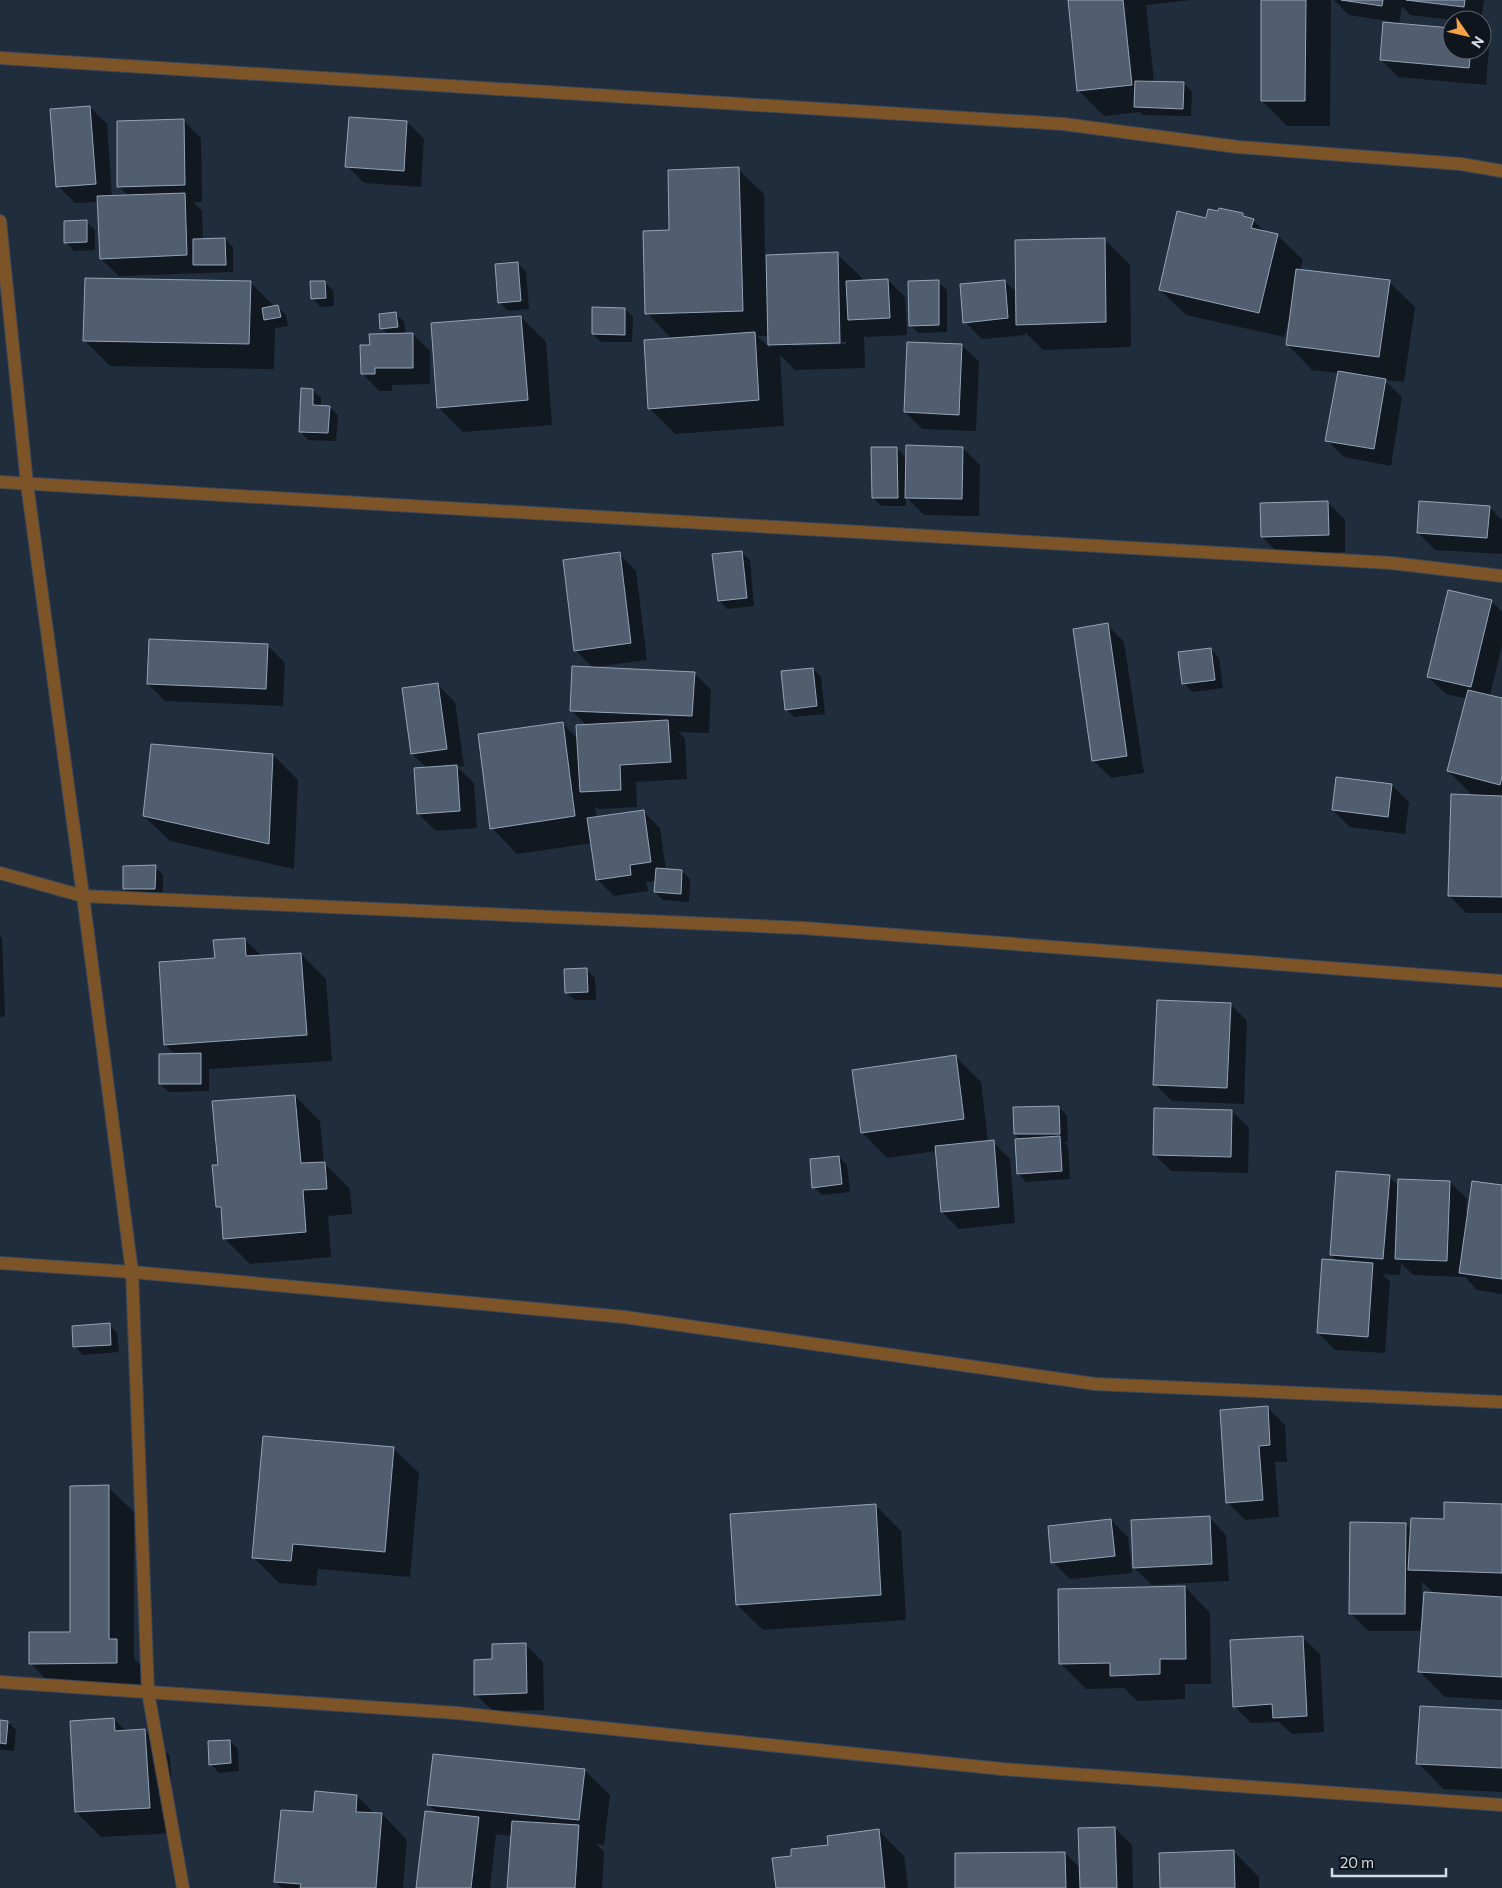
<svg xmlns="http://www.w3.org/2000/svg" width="1502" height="1888" viewBox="0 0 1502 1888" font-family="Commissioner,sans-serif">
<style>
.shadow{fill:#0007;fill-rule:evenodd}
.building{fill:#505e70;stroke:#94a4b7}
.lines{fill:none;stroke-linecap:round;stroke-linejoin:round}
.minor-casing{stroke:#3d4958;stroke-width:14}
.minor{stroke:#7d5328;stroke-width:12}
</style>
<rect width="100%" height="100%" fill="#202d3d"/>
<g class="shadow">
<polygon points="1069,0 1191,0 1146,5 1154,82 1184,83 1192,92 1191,116 1143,115 1140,112 1104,116 1078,90"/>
<polygon points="1262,0 1331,0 1330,126 1287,126 1262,101"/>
<polygon points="1334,0 1484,0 1481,20 1453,20 1410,15 1402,6 1399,24 1452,29 1452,50 1482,50 1482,40 1489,48 1486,85 1398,77 1381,60 1393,22 1349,15"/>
<polygon points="90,107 107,124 112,197 128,196 119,186 184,121 201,138 202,202 193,202 202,211 203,240 225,239 233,247 233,272 119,276 101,259 99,202 75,203 58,186"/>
<polygon points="407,122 424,139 421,187 364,183 347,166"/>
<path d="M738,169L764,194L765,256L837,254L863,279V281L888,280L905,297L907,335L866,337L864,335L865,368L795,370L780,355L784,426L675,434L649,408L672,339L647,313L671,231ZM757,336H769L770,348ZM846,342V344L793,346V343Z"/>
<polygon points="1243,214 1248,219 1253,220 1265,232 1277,235 1303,260 1300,271 1389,282 1415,307 1404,382 1384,380 1402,397 1391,466 1344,457 1327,440 1338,373 1312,370 1287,344 1290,321 1288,321 1284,337 1186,315 1160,290 1206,219"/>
<polygon points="87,222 95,230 95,250 74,251 66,242"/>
<polygon points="1104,239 1130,265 1131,347 1043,350 1025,332 1025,335 982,339 965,322 1005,281 1017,293"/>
<polygon points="518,263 526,272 529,309 508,311 499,302"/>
<polygon points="250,282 275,307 278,307 286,315 288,326 275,328 274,369 110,366 85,341"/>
<polygon points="324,282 333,290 334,306 321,307 312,298"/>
<polygon points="938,282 947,290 947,332 919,333 910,325"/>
<polygon points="625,309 633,317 632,342 601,342 593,334"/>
<polygon points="396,314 404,322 406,334 413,334 430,351 430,384 392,385 392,391 379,391 362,373 388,334 381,328"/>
<polygon points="521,317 546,342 552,425 463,432 438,407"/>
<polygon points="962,345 979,362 976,431 922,429 905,412"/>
<polygon points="313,390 321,398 321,407 329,407 338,415 336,441 308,440 300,431"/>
<polygon points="897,448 907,459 963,448 980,465 979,516 924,515 906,497 906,506 881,506 873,498"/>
<polygon points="1328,503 1345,520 1345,552 1279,554 1262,537"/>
<polygon points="1489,507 1502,520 1502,554 1435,550 1418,533"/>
<polygon points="741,552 750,560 754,606 727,609 719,600"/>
<polygon points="619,554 636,571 647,660 593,667 593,668 694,673 711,690 709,733 678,732 685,738 687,779 636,782 637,807 598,809 595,806 597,818 643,811 660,828 666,870 682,871 690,879 689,902 663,900 655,892 656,881 646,882 648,891 614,896 597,879 592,843 517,854 492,828 562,723 578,739 587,726 571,710 593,668 575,650"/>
<polygon points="1491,601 1502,612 1502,645 1490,696 1502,699 1502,913 1466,913 1449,895 1473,796 1448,771 1467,699 1446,694 1428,677"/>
<polygon points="1107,625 1124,642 1144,773 1111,778 1094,761 1074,630"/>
<polygon points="268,646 285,663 283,706 165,701 148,684"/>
<polygon points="1211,649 1219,658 1223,688 1192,692 1184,683"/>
<polygon points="813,669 821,677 825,714 794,717 786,709"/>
<polygon points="437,684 455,702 464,766 457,767 474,783 477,828 436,831 418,814 427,768 412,754"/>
<polygon points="273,755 298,780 294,869 170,841 144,816"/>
<polygon points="1392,785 1409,802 1405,834 1350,827 1333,810"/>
<polygon points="155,867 163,875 163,896 132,896 124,888"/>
<polygon points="0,936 2,938 5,1016 0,1017"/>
<polygon points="244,939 262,956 301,954 326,979 332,1061 209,1069 209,1091 169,1092 160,1084 176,1055 165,1045 216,959"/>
<polygon points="587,970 595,978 596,1000 575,1000 566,992"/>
<polygon points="1230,1004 1247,1021 1244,1104 1172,1101 1155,1084"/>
<polygon points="955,1056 981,1082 988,1142 993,1142 1010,1159 1015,1223 959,1229 942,1212 936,1151 887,1158 862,1132"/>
<polygon points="295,1096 320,1121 324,1163 350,1189 352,1214 328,1216 331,1257 250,1264 224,1238 223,1212 217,1207 219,1166"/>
<polygon points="1059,1107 1067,1116 1068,1142 1064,1142 1068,1146 1070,1179 1026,1182 1018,1174 1021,1140 1015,1134"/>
<polygon points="1232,1111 1249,1128 1248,1173 1171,1171 1154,1154"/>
<polygon points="839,1157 847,1165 850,1192 822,1195 814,1187"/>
<polygon points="1389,1177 1399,1186 1450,1182 1467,1199 1466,1213 1468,1214 1502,1186 1502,1294 1477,1290 1465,1277 1413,1275 1401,1263 1400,1275 1382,1274 1390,1281 1385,1353 1335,1350 1318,1333 1338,1262 1331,1255"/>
<polygon points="109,1324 117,1333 119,1352 83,1355 74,1346"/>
<polygon points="1268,1408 1285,1425 1287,1462 1275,1462 1279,1517 1245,1520 1227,1502"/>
<polygon points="393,1448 419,1473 410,1577 318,1569 316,1586 279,1583 253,1557"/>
<polygon points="108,1487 134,1512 134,1659 142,1666 142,1688 56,1689 30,1663 72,1633"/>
<polygon points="875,1505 901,1531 906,1620 763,1630 737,1605"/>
<path d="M1502,1505V1700L1445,1697L1419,1671L1422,1631H1368L1350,1613L1405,1524L1412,1530ZM1422,1582L1435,1594L1424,1614H1422Z"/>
<polygon points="1209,1517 1226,1535 1229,1581 1152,1585 1134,1568"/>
<polygon points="1111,1520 1128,1537 1132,1573 1070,1579 1053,1562"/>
<polygon points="1185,1587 1210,1613 1211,1684 1185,1684 1185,1699 1137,1701 1124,1688 1086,1689 1061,1664"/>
<polygon points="1302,1637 1320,1654 1324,1732 1292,1734 1279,1722 1251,1723 1234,1706"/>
<polygon points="526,1645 543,1662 544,1710 493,1711 475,1694 493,1660"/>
<polygon points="1502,1712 1502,1792 1443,1789 1418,1763"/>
<polygon points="114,1719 126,1731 145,1730 170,1756 174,1833 101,1837 76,1812"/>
<polygon points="0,1721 8,1722 16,1730 14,1751 0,1750"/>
<polygon points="230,1741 238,1749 239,1771 219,1773 211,1764"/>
<polygon points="584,1770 610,1795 604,1845 596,1844 604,1852 602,1888 508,1888 512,1836 496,1834 490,1888 417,1888 438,1814 429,1805"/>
<polygon points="357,1796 375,1814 382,1814 407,1840 403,1888 282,1888 276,1882 314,1813"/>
<polygon points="1115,1828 1132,1845 1133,1888 957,1888 1065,1853 1081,1869"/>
<polygon points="879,1831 904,1856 908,1888 777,1888 792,1857"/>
<polygon points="1233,1851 1259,1877 1259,1888 1161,1888"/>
</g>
<g class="building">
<polygon points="1068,0 1123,0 1132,85 1077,91"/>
<polygon points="1261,0 1306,0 1305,101 1261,101"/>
<polygon points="1341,0 1383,0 1382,6"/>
<polygon points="1406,0 1465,0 1464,7"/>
<polygon points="1383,22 1452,28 1452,50 1471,50 1469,68 1380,60"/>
<polygon points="1135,81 1184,82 1183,109 1134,107"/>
<polygon points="90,106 96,184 56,187 50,109"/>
<polygon points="349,117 407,121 404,171 345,167"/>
<polygon points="184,119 185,185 117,187 117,121"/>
<polygon points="739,167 743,311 645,314 643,231 669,230 668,170"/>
<polygon points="185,193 187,255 100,259 97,196"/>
<polygon points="1219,208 1243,213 1243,216 1254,219 1251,228 1278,234 1259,313 1159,290 1177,211 1206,218 1208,209 1218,211"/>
<polygon points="87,220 87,242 64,243 64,221"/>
<polygon points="225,238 226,265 193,265 193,239"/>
<polygon points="1105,238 1106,322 1016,325 1015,240"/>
<polygon points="838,252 840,343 768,345 766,255"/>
<polygon points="518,262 521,301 498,303 495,264"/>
<polygon points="1296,269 1390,280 1379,357 1286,345"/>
<polygon points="85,278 251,281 249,344 83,341"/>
<polygon points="888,279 890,318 848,320 846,281"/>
<polygon points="939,280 939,325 909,326 908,281"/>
<polygon points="1005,280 1008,318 963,323 960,284"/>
<polygon points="310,281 325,281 326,298 311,299"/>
<polygon points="278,305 281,317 264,320 262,308"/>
<polygon points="592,307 625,308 625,335 592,334"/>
<polygon points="396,312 398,327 380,329 379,314"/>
<polygon points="521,316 528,400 437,408 431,323"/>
<polygon points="755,332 759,400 648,409 644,340"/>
<polygon points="413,333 413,368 375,368 375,374 361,374 360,345 370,345 369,334"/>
<polygon points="907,342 962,344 959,415 904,412"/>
<polygon points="1338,371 1386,379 1374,449 1325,441"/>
<polygon points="301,388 313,389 313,405 330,406 328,433 299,432"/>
<polygon points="906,445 963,447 962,499 905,498"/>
<polygon points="871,447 897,447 898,498 872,498"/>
<polygon points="1328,501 1329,535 1261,537 1260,503"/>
<polygon points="1419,501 1490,506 1487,538 1417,533"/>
<polygon points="742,551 747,598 718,601 712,554"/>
<polygon points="620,552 631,643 574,651 563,560"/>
<polygon points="1448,590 1492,600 1471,687 1427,677"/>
<polygon points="1108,623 1127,756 1092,761 1073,629"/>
<polygon points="149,639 268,644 266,689 147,684"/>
<polygon points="1211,648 1215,680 1182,684 1178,652"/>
<polygon points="572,666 695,672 692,716 570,711"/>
<polygon points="813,668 817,706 785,710 781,671"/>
<polygon points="438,683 447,749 411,754 402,688"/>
<polygon points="1468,690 1502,698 1502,777 1500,785 1447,771"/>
<polygon points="668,720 671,762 620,765 621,790 580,792 576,725"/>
<polygon points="563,722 575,816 490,829 478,734"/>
<polygon points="151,744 273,754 269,844 143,816"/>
<polygon points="457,765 460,811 417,814 414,768"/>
<polygon points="1336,777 1392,784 1388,817 1332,810"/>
<polygon points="1451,794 1502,796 1502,897 1448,896"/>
<polygon points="644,810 651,862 630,865 631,875 596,880 587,818"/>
<polygon points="156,865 155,889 123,889 123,866"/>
<polygon points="656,868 682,870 681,894 654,892"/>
<polygon points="245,938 246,956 301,953 307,1035 164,1045 159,962 215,958 213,940"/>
<polygon points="587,968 588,992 565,993 564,969"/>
<polygon points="1157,1000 1231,1003 1227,1088 1153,1085"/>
<polygon points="201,1053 201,1084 159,1084 159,1054"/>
<polygon points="956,1055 964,1119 861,1133 852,1070"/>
<polygon points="295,1095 301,1163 325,1162 327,1189 303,1190 306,1232 223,1239 221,1207 216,1207 212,1165 218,1165 212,1101"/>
<polygon points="1059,1106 1060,1134 1014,1134 1013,1107"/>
<polygon points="1154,1108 1232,1110 1231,1157 1153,1155"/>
<polygon points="1060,1136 1062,1171 1017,1174 1015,1139"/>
<polygon points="994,1140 999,1207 941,1212 935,1146"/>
<polygon points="839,1156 842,1184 812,1188 810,1159"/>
<polygon points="1336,1171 1390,1175 1383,1259 1330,1255"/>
<polygon points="1398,1179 1450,1181 1447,1261 1395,1259"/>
<polygon points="1472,1181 1502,1185 1502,1279 1459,1273"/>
<polygon points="1322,1259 1373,1263 1368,1337 1317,1333"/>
<polygon points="110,1323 111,1345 73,1347 72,1326"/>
<polygon points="1268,1406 1270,1445 1259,1446 1263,1500 1226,1503 1220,1410"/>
<polygon points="263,1436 394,1447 385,1552 293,1544 291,1561 252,1558"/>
<polygon points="109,1485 109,1639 117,1639 117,1663 29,1664 29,1632 70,1632 70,1486"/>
<polygon points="1444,1502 1502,1504 1502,1573 1408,1570 1411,1518 1444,1519"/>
<polygon points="876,1504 881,1595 736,1605 730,1514"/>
<polygon points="1210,1516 1212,1564 1133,1568 1131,1520"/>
<polygon points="1111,1519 1115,1556 1051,1563 1048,1526"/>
<polygon points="1350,1522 1406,1523 1405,1614 1349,1614"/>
<polygon points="1185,1586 1186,1659 1160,1659 1160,1674 1110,1676 1110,1663 1059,1664 1058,1589"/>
<polygon points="1424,1592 1502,1597 1502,1677 1418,1672"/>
<polygon points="1303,1636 1307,1716 1273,1718 1272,1704 1233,1707 1230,1640"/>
<polygon points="526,1643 527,1693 474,1695 474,1660 492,1659 492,1644"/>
<polygon points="1420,1706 1502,1710 1502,1768 1416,1764"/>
<polygon points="114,1718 115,1731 145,1729 150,1808 75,1812 70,1721"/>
<polygon points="0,1720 8,1721 6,1744 0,1743"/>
<polygon points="230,1740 231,1763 209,1765 208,1741"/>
<polygon points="433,1754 585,1769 579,1820 427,1805"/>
<polygon points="315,1791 357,1795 356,1812 382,1813 376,1888 300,1888 301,1884 274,1882 281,1810 313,1812"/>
<polygon points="425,1811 479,1817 471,1888 416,1888"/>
<polygon points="512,1821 579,1825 575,1888 507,1888"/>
<polygon points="1115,1827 1117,1888 1080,1888 1078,1828"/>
<polygon points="879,1829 885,1888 776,1888 772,1858 791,1856 791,1849 828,1845 827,1836"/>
<polygon points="1234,1850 1235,1888 1160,1888 1159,1853"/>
<polygon points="1065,1852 1066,1888 955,1888 955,1853"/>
</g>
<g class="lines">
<defs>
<g id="minor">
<polyline points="0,58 1063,124 1238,147 1461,164 1502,171"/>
<polyline points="0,221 27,484 83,896 132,1272 148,1692 183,1888"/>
<polyline points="0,482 1391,563 1502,576"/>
<polyline points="0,873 83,896 803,928 1502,981"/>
<polyline points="0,1263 132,1272 624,1317 1095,1384 1502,1402"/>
<polyline points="0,1682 457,1713 1002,1769 1502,1805"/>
</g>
</defs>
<use href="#minor" class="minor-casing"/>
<use href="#minor" class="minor"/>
</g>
<g transform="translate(1467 35) rotate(124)"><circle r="24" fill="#0f151c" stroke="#5d646d"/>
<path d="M0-4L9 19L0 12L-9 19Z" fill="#f6a247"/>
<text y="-8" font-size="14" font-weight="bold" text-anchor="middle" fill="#d3dbe6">N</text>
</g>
<path d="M1332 1868v8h114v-8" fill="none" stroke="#d3dbe6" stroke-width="2.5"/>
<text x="1340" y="1868" font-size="15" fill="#d3dbe6" stroke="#0f151c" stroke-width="4" paint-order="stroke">20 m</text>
</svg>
